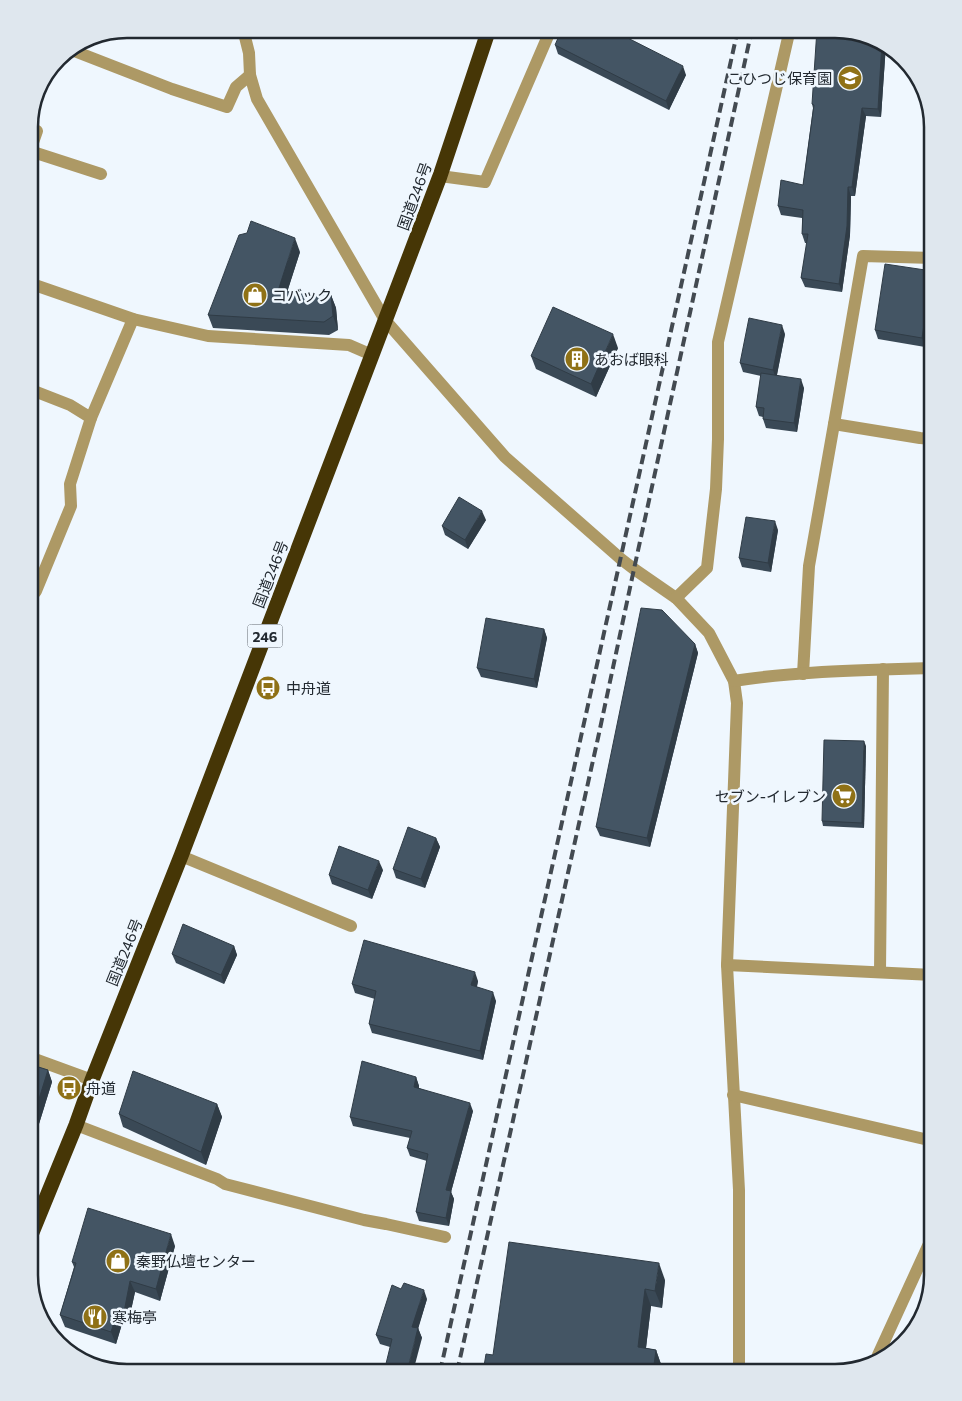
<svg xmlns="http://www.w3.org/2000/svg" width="962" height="1401" viewBox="0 0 962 1401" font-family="Commissioner,'Noto Sans JP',sans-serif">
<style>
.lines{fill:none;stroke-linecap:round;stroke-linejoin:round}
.minor{stroke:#ad9965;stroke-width:12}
.highway{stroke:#463606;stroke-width:15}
.rail{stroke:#434a51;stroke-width:4;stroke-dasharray:10 5;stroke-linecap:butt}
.wall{fill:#3a4956}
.shaded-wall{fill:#303c46}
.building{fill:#445564;stroke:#303c46}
.labels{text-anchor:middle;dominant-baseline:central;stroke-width:5;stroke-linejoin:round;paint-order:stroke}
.shield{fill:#eff7fe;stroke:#60676e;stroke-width:1}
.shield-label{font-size:14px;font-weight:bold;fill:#222930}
.poi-label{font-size:15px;fill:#222930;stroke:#eff7fe;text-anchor:start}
.street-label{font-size:15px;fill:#222930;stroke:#eff7fe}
.rim{fill:none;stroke:#222930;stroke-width:2.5}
</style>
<rect width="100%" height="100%" fill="#eff7fe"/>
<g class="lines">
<g class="minor">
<polyline points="243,29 249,53 250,75 257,99 385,320 505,457 621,559 634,569 676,598 709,633 734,681 737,703 727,965 739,1190 739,1372"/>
<polyline points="69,49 172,89 227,107 236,87 250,75"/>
<polyline points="30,151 37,131"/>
<polyline points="29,156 30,151 101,174"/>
<polyline points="440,176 485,182 551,29"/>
<polyline points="29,283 133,319 208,336 349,345 372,355"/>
<polyline points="29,389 70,405 91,418"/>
<polyline points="834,424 920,438 933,439"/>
<polyline points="676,598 707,568 716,489 718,439 718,342 790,29"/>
<polyline points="29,600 36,591 71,506 70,484 91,418 133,319"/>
<polyline points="803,674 809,566 834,424 863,256 933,258"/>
<path d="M734,681C763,676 792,674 822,672C859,670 896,669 933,668"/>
<polyline points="181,856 351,926"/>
<polyline points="727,965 933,975"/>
<polyline points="880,972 883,669"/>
<polyline points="29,1057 92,1080"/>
<polyline points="733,1095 933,1141"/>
<polyline points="76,1125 217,1179 225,1184 364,1220 386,1224 445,1237"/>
<polyline points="886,1357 878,1355 933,1235"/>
</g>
<polyline class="highway" points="29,1240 76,1125 92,1080 181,856 372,355 440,176 489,29"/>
<g class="rail">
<polyline points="440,1372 738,29"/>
<polyline points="457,1372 598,738 634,569 752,29"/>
</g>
</g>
<g class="wall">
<polygon points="886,44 881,117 866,116 855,196 851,196 850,235 842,292 805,287 801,278 807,243 805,243 802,234 802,218 781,215 778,206 803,185 813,108 812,104"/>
<polygon points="555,45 686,75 669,110 558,54"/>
<polygon points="300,252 287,292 331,295 336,308 338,330 329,335 213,328 208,315"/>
<polygon points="932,271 933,275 933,293 925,347 878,339 875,330"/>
<polygon points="785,334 777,375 804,388 797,432 766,428 763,419 763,417 759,416 756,407 761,376 743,372 740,363"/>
<polygon points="618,348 596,397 536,369 531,356"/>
<polygon points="486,520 468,549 445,535 442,526"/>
<polygon points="778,530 771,572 742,567 739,558"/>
<polygon points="544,629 547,638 537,688 481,677 477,668"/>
<polygon points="695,644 698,653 650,847 600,836 596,827"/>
<polygon points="866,746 864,828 823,826 822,821"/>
<polygon points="436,838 440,847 425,888 396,878 393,869"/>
<polygon points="383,870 372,899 332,884 329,875"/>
<polygon points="234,946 237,955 224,984 176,963 172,954"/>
<polygon points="478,981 477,987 496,1001 483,1060 372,1033 369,1024 375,999 355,993 352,984"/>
<polygon points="29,1064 48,1070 52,1082 38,1127 29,1123"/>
<polygon points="416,1077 419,1086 419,1088 473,1111 451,1192 454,1199 449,1226 419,1221 416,1212 427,1161 410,1156 407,1148 410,1138 353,1126 350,1117"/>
<polygon points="217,1104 222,1117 206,1165 123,1127 119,1114"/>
<polygon points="175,1246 160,1301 135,1292 128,1324 122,1324 116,1344 65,1327 60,1315 74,1267 72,1262"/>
<polygon points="665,1280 662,1308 651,1306 646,1348 656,1350 662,1367 661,1372 483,1372 493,1355"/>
<polygon points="427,1299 418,1328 422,1338 390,1347 380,1344 376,1335"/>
</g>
<g class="shaded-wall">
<polygon points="882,42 886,44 881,117 878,109"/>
<polygon points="683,66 686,75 669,110 666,101"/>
<polygon points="862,108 866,116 855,196 852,187"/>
<polygon points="848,187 851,196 850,235 842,292 839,284"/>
<polygon points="295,238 300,252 283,305 278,291"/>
<polygon points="932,271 933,275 933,293 925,347 922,338"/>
<polygon points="331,295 336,308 338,330 333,316"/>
<polygon points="782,325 785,334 776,379 773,370"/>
<polygon points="613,334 618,348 596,397 591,384"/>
<polygon points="801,379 804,388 797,432 794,423"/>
<polygon points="482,511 486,520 468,549 465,540"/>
<polygon points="775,521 778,530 771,572 768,563"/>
<polygon points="544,629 547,638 537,688 534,679"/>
<polygon points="695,644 698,653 650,847 647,838"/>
<polygon points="864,741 866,746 864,828 862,823"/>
<polygon points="436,838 440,847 425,888 421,879"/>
<polygon points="379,861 383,870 372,899 368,890"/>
<polygon points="234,946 237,955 224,984 221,975"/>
<polygon points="475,972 478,981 475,994 471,985"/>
<polygon points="493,992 496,1001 483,1060 480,1051"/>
<polygon points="48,1070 52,1082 38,1127 34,1115"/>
<polygon points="416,1077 419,1086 417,1095 414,1087"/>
<polygon points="470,1103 473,1111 451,1192 454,1199 449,1226 446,1218 446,1190"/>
<polygon points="217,1104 222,1117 206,1165 201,1152"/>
<polygon points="171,1234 175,1246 160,1301 156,1289"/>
<polygon points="659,1263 665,1280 662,1308 655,1291"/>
<polygon points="130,1281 135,1292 128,1324 124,1312"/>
<polygon points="645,1289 651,1306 644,1364 638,1347"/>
<polygon points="424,1290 427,1299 416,1336 412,1327"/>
<polygon points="117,1313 122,1324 116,1344 111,1332"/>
<polygon points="418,1328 422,1338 413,1372 407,1372"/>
<polygon points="656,1350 662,1367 661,1372 653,1372"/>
</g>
<g class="building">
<polygon points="562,29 610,29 683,66 666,101 555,45"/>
<polygon points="817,29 842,29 882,42 878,109 862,108 852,187 848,187 847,226 839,284 801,278 808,234 802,234 803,210 778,206 781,180 803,185 814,105 812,104"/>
<polygon points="251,221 295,238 278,291 331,295 333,316 324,322 208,315 239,235 247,233"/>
<polygon points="885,264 932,271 922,338 875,330"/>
<polygon points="553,307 613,334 591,384 531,356"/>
<polygon points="749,318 782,325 773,370 740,363"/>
<polygon points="761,373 801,379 794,423 763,419 764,408 756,407"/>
<polygon points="459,497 482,511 465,540 442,526"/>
<polygon points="746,517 775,521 768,563 739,558"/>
<polygon points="641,608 662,610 695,644 647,838 596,827"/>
<polygon points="486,618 544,629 534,679 477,668"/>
<polygon points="824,740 864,741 862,823 822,821"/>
<polygon points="408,827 436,838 421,879 393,869"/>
<polygon points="339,846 379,861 368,890 329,875"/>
<polygon points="183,924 234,946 221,975 172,954"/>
<polygon points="364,940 475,972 471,985 493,992 480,1051 369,1024 376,991 352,984"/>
<polygon points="362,1061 416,1077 414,1087 470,1103 446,1190 451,1191 446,1218 416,1212 428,1154 407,1148 412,1131 350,1117"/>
<polygon points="29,1064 48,1070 34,1115 29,1113"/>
<polygon points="133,1071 217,1104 201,1152 119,1114"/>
<polygon points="88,1208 171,1234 156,1289 130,1281 124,1312 117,1313 111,1332 60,1315 76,1263 72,1262"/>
<polygon points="509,1242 659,1263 655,1291 645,1289 638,1347 656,1350 653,1372 483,1372 486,1354 493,1355"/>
<polygon points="404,1283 424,1290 412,1327 418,1328 407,1372 384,1372 392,1339 376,1335 392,1285 401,1289"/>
</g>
<defs>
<symbol id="school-disc" viewBox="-11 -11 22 22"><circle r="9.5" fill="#8f7116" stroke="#eff7fe"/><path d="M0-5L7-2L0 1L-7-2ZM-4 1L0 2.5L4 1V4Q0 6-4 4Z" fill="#fff"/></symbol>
<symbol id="shop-disc" viewBox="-11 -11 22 22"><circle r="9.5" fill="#8f7116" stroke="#eff7fe"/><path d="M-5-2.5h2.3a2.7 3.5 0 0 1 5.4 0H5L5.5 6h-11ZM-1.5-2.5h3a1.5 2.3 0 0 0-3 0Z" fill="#fff"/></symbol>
<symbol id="building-disc" viewBox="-11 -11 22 22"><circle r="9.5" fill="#8f7116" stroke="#eff7fe"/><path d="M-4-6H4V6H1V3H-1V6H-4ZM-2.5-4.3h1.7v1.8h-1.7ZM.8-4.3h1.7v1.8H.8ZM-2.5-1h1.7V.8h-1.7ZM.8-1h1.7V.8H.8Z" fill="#fff"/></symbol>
<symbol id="bus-disc" viewBox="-11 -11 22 22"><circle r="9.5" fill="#8f7116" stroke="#eff7fe"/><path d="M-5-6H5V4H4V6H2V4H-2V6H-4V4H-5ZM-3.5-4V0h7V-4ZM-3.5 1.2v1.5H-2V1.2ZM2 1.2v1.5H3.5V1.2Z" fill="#fff"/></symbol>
<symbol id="supermarket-disc" viewBox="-11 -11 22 22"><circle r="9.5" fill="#8f7116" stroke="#eff7fe"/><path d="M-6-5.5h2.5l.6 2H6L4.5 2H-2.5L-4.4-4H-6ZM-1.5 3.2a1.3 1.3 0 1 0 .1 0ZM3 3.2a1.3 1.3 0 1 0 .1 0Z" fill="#fff"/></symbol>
<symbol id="restaurant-disc" viewBox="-11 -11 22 22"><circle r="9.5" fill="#8f7116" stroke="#eff7fe"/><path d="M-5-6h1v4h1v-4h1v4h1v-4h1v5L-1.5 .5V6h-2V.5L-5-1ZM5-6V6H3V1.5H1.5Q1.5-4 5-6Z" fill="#fff"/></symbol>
</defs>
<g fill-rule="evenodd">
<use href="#school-disc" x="836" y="64" width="28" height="28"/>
<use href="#shop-disc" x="241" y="281" width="28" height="28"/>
<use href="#building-disc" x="563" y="345" width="28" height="28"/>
<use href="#bus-disc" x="254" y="674" width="28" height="28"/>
<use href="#supermarket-disc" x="830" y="782" width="28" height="28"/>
<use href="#bus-disc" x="55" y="1074" width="28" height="28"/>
<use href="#shop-disc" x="104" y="1247" width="28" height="28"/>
<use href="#restaurant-disc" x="81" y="1303" width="28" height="28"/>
</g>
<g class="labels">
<rect class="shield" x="247.5" y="624.5" width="35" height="23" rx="4"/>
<g class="shield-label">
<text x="265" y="636">246</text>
</g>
<g class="poi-label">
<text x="832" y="78" text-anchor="end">こひつじ保育園</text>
<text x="272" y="295">コバック</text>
<text x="594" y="359">あおば眼科</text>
<text x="286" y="688">中舟道</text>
<text x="826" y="796" text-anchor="end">セブン-イレブン</text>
<text x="86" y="1088">舟道</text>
<text x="136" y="1261">秦野仏壇センター</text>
<text x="112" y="1317">寒梅亭</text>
</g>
<g class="street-label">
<text transform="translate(414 196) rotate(-70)">国道246号</text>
<text transform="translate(270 574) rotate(-69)">国道246号</text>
<text transform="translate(124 952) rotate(-68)">国道246号</text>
</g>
</g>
<path d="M0 0H962V1401H0ZM127 38H835A89 89 0 0 1 924 127V1275A89 89 0 0 1 835 1364H127A89 89 0 0 1 38 1275V127A89 89 0 0 1 127 38Z" fill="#dfe7ee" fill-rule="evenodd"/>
<path class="rim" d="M127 38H835A89 89 0 0 1 924 127V1275A89 89 0 0 1 835 1364H127A89 89 0 0 1 38 1275V127A89 89 0 0 1 127 38Z"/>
</svg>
